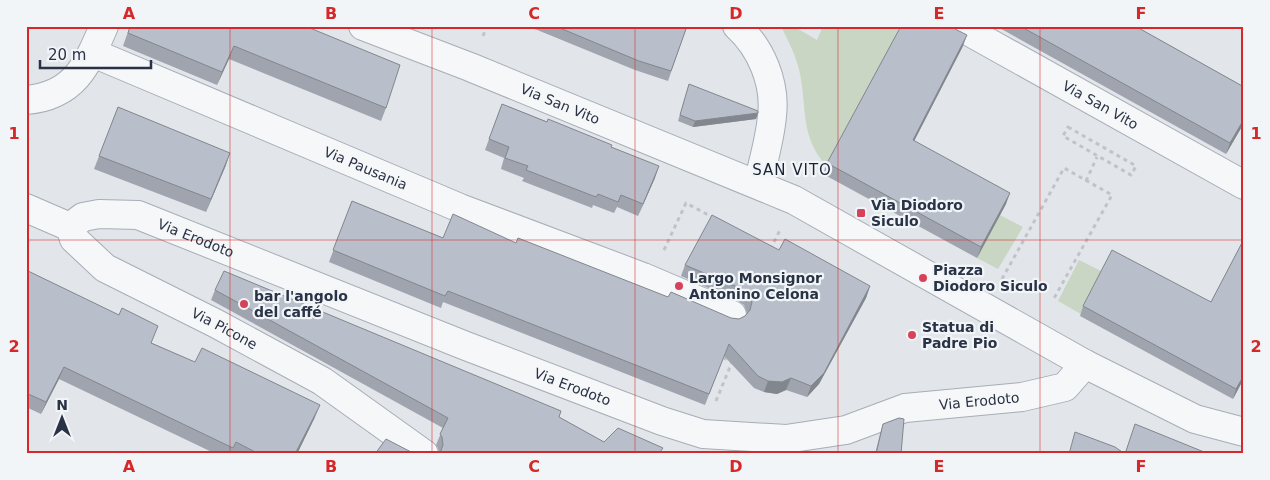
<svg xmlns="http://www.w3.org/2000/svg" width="1270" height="480" viewBox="0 0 1270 480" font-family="'DejaVu Sans',sans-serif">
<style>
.green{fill:#c8d6c3}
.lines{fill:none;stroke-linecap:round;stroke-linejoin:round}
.minor-casing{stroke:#a7adb6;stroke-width:30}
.path{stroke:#c0c4ca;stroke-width:3;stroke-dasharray:4 4;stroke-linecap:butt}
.minor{stroke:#f5f7f9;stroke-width:28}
.wall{fill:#9fa4ae}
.shaded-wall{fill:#82868d}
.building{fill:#b9bfca;stroke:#82868d}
.grid{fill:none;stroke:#d62828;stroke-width:1;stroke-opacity:0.55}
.poi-dot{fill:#d64259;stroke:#f2f5f8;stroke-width:2}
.labels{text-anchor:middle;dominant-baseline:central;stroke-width:4.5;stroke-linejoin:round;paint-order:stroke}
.street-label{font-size:14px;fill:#293345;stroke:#f2f5f8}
.poi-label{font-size:14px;font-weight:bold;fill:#293345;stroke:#f2f5f8;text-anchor:start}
.neighbourhood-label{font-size:15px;letter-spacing:1px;fill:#1b2435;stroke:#f2f5f8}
.neatline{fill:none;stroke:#d62828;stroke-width:2}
.grid-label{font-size:16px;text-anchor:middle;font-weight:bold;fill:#d62828}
</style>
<rect width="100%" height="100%" fill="#e2e6eb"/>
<g class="green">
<path d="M781,26H793L817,40L823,26H899L896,38L827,166C800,138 807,108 800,74C797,57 788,41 781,26Z"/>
<polygon points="1000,215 1023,227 998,269 977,258"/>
<polygon points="1079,260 1103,272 1081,314 1058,301"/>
</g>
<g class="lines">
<defs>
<g id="minor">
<path id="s1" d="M363,26L470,67L794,200L1085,364L1195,419L1244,432"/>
<path d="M737,26C761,48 776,83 772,116C770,139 763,162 758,184"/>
<path id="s2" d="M959,26L1244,185"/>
<path id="s3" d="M93,53L460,208L643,277L732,315"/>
<path d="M26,100C74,96 87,66 104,26"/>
<polyline points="26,208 70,227"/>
<path id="s4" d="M70,227L83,217L99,214L138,215L466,346L662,421L703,434L786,439L846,430L905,408L1022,397L1065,387L1085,364"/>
<path id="s5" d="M70,227L74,239L105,268L215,323L322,381L424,454"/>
</g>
</defs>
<use href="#minor" class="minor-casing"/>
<g class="path">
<polyline points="483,36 487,26"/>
<polygon points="1068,127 1136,166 1131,175 1063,136"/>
<polyline points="1086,181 1097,157"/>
<polyline points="770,247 771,248 780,230"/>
<polyline points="664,250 686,203 714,218"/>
<polyline points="1002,279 1064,168 1112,195 1053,300"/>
<polyline points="716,401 732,362 722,357"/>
</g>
<use href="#minor" class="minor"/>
</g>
<g class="wall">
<polygon points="130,26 305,26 386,108 381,121 229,59 217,85 123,46"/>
<polygon points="531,26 679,26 686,29 668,81 635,70 530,27"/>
<polygon points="996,26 1135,26 1244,87 1244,123 1226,154"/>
<polygon points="963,46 914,141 1006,204 977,258 823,174 827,163"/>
<polygon points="689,84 758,113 756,119 693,127 678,121"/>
<polygon points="502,104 611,147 655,178 638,216 617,207 614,213 593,205 592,208 522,181 524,178 501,169 504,158 485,150"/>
<polygon points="118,107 226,165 206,212 94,169"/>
<polygon points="352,201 443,238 516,243 668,297 731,318 739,319 745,316 747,313 744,305 738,301 681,276 685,265 779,250 870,286 866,298 819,384 807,397 786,390 777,394 764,392 754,388 724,356 705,405 443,302 441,308 329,262"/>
<polygon points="1244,239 1244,378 1233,399 1080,316 1083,306 1211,302"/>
<polygon points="26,270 152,343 315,417 297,454 216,454 59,379 41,414 26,407"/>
<polygon points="215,290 559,417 604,442 663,448 439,454 438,448 436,445 443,428 211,300"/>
<polygon points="883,424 901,454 875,454 880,434"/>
</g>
<g class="shaded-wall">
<polygon points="967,35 963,46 909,151 913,140"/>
<polygon points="234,46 229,59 217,85 222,72"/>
<polygon points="758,113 756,119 693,127 695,121"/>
<polygon points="1244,119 1244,123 1226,154 1230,143"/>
<polygon points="230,153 226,165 206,212 211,199"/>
<polygon points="659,166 655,178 638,216 643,204"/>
<polygon points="1010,193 1006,204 977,258 981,247"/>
<polygon points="870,286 866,298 819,384 807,397 811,386"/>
<polygon points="64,367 59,379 41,414 46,402"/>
<polygon points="1244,375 1244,378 1233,399 1236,389"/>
<polygon points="791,378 786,390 777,394 764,392 768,381"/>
<polygon points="320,405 315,417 297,454 295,454"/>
</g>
<g class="building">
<polygon points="130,26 305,26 400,65 386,108 234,46 222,72 128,33"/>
<polygon points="555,26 679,26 686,29 671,71 639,61"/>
<polygon points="901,26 953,26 955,29 967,35 913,140 1010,193 981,247 827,163"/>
<polygon points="1020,26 1135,26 1244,87 1244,119 1230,143"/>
<polygon points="689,84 758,111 758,113 695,121 680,115"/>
<polygon points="502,104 547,122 548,119 612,145 611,147 659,166 643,204 621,195 618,202 598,194 596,197 526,170 528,166 505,158 509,147 489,139"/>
<polygon points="118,107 230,153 211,199 99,156"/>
<polygon points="352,201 443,238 453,214 516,243 518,238 668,297 671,292 731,318 739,319 745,316 750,310 752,302 748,294 742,289 685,265 712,215 779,250 785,239 870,286 824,373 811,386 791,378 782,382 768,381 758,376 729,344 709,394 448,291 445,296 333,250"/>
<polygon points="1244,239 1244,375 1236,389 1083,306 1112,250 1211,302"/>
<polygon points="26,270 119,315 122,308 158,326 151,343 195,362 202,348 320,405 295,454 259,454 236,442 233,448 64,367 46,402 26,393"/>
<polygon points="224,271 561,411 559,417 604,442 618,428 663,448 660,452 663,454 439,454 440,453 443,445 442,437 440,434 448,418 215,290"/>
<polygon points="899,418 904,419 901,454 876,454 883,424"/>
<polygon points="1135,424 1209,454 1210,454 1069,454 1075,432 1115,447 1125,454"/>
<polygon points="386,439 415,454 375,454"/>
</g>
<path class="grid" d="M230,26V454M432,26V454M635,26V454M838,26V454M1040,26V454M26,240H1244"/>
<g class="poi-dot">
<rect x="856" y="208" width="10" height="10" rx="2.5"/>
<circle cx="923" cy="278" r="5"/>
<circle cx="679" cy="286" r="5"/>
<circle cx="244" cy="304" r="5"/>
<circle cx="912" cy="335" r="5"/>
</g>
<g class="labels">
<g class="street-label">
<text stroke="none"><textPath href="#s1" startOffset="212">Via San Vito</textPath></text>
<text stroke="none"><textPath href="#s2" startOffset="162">Via San Vito</textPath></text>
<text stroke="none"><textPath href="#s3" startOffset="296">Via Pausania</textPath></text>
<text stroke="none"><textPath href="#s4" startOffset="134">Via Erodoto</textPath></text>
<text stroke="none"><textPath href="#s5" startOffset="189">Via Picone</textPath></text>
<text stroke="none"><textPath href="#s4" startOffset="539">Via Erodoto</textPath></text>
<text stroke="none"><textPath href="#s4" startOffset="959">Via Erodoto</textPath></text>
</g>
<g class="poi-label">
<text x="871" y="205">Via Diodoro<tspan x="871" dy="16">Siculo</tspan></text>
<text x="933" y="270">Piazza<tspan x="933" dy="16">Diodoro Siculo</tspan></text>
<text x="689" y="278">Largo Monsignor<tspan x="689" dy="16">Antonino Celona</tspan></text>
<text x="254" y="296">bar l'angolo<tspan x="254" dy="16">del caffé</tspan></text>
<text x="922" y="327">Statua di<tspan x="922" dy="16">Padre Pio</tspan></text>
</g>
<g class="neighbourhood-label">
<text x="792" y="170">SAN VITO</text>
</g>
</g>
<rect width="1270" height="480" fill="none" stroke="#f2f5f8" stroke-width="55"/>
<g transform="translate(62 418)" stroke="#f2f5f8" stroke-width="4" paint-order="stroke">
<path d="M0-4L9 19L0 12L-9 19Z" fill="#293345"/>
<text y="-8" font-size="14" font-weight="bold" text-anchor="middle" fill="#293345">N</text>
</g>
<path d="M40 60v8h111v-8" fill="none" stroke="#293345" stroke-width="2.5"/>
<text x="48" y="60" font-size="15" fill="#293345" stroke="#f2f5f8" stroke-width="4" paint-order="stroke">20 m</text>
<rect x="28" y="28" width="1214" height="424" class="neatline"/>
<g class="grid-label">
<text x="129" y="19">A</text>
<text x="331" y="19">B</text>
<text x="534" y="19">C</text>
<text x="736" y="19">D</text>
<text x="939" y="19">E</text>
<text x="1141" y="19">F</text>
<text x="14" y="139">1</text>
<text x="1256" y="139">1</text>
<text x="14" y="352">2</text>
<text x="1256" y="352">2</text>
<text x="129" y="472">A</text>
<text x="331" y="472">B</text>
<text x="534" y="472">C</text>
<text x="736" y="472">D</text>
<text x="939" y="472">E</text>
<text x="1141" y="472">F</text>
</g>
</svg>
